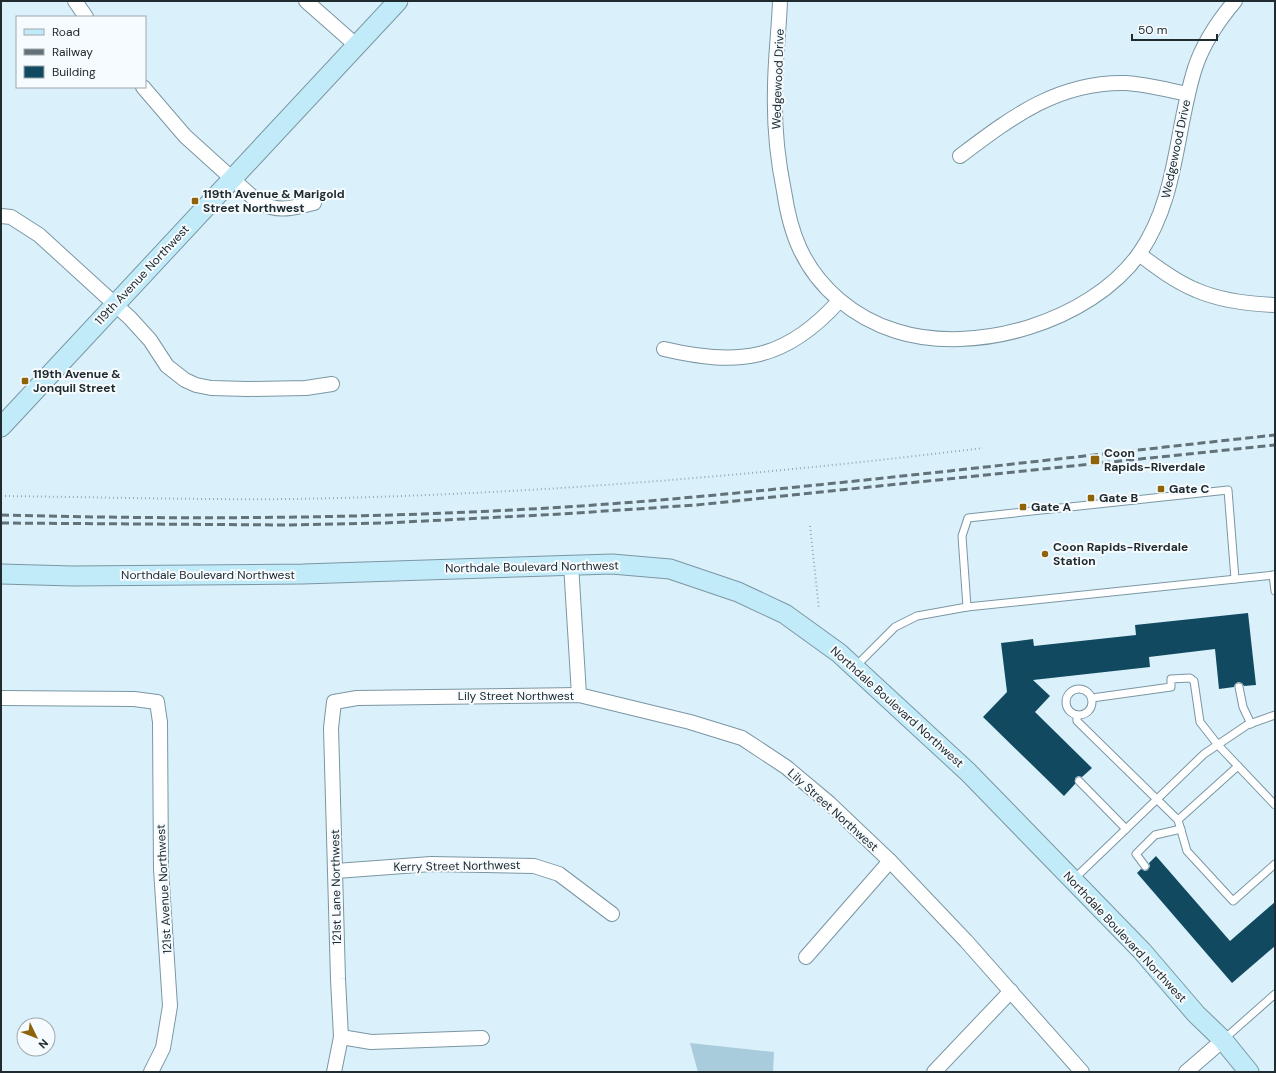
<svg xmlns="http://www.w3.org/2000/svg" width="1276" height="1073" viewBox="0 0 1276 1073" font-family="'DM Sans',sans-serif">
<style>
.green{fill:#a8ccdc}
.building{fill:#114a60}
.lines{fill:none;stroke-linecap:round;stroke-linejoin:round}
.lane-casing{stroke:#7b96a3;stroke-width:9}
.street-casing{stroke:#7b96a3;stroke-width:16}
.secondary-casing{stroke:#7b96a3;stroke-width:21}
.path{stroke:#96a9b2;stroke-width:2;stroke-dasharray:1 3;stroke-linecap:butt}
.lane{stroke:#fff;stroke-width:7}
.street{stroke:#fff;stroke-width:14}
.secondary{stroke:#c2ebf9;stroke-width:19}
.rail{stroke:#637279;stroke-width:3;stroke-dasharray:8 4;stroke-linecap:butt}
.poi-dot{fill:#8e6309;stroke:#f5fbfe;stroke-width:1.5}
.labels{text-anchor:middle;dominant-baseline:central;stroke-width:4;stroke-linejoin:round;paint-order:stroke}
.street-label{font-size:12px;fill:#202b30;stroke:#f5fbfe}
.poi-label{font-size:12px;font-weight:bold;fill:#202b30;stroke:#f5fbfe;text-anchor:start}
</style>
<rect width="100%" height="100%" fill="#daf1fc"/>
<polygon class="green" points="690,1043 774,1052 773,1072 698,1072"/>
<g class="building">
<polygon points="1248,613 1256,685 1244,686 1242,683 1238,682 1235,684 1234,687 1219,689 1215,649 1149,657 1150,667 1033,680 1050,696 1035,712 1092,768 1082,777 1078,776 1075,778 1075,784 1064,796 983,717 1007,692 1001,643 1033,639 1034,646 1136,635 1135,625"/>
<polygon points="1156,856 1230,941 1275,902 1275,946 1232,983 1137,873 1141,869 1145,871 1148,870 1150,866 1149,863"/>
</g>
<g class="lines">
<defs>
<g id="lane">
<polyline points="1273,575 1275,591"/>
<polyline points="967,607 962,536 968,518 1228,490 1235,579"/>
<polyline points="855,667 895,627 917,616 967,607 1275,575"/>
<polyline points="1239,687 1243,707 1251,724"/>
<circle cx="1079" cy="702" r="13"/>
<polyline points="1092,698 1171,687 1171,679 1190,678 1194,681 1200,722 1218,745 1275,805"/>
<polyline points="1077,715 1077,721 1178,820 1187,851 1233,901 1275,864"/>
<polyline points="1079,781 1126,829"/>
<polyline points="1178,820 1238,766"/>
<polyline points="1145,866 1136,854 1155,835 1181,829"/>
<polyline points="1074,879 1204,754 1247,725 1275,715"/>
<polyline points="1223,1040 1275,994"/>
</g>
<g id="street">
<polyline points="75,1 86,17"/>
<polyline points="306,1 357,46"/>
<path d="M780,1C779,30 775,60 775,89C774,123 777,157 784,191C787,211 791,230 800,249C818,288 854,318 896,331C974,356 1090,322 1139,254C1178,198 1175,131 1195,68C1203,44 1218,21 1235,1"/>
<path d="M143,87L185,136L258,202C280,213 291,208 314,203"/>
<path d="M960,156C1012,117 1057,82 1125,83C1146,84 1167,90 1188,94"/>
<polyline points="1,216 11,217 39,235 130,318 150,340 167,366 185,380 196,385 211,388 248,389 306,388 332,384"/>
<path d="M1139,254C1156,267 1176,282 1196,290C1221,301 1249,304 1275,305"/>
<path d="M664,349C740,367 786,360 839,301"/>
<polyline points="571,564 579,695"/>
<polyline points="1,698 134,699 157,702 160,722 161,869 170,1006 163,1048 151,1072"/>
<polyline points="336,871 431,864 534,866 559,874 612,914"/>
<polyline points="806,957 890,861"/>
<polyline points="341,1037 371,1042 482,1038"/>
<polyline points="334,1072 341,1037 338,979 331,728 334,702 357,698 579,695 690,722 742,738 786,767 829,803 890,861 966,941 1082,1072"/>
<polyline points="934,1072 1011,991"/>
<polyline points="1186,1072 1223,1040"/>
</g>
<g id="secondary">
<polyline points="1,427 398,1"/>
<polyline points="1,574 73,576 303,574 612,564 670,569 738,592 785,614 839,653 968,772 1142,951 1196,1014 1223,1040 1249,1072"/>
</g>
</defs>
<use href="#lane" class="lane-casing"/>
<use href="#street" class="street-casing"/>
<use href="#secondary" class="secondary-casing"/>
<g class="path">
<path d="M1,496C98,497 196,500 293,499C523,495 754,476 983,448"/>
<polyline points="810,526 819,609"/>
</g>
<use href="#lane" class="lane"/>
<use href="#street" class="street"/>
<use href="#secondary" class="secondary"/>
<g class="rail">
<path d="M1,515C232,521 464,518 694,497C888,479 1081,456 1275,435"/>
<polyline points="1,523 291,525 385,523 561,514 696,505 1275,445"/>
</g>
</g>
<g class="poi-dot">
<rect x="191" y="197" width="8" height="8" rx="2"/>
<rect x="21" y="377" width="8" height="8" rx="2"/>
<rect x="1090" y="455" width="10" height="10" rx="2"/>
<rect x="1157" y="485" width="8" height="8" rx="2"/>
<rect x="1087" y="494" width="8" height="8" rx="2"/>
<rect x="1019" y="503" width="8" height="8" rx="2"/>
<circle cx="1045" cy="554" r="4"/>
</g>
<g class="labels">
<g class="street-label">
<text transform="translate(778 79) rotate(-88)">Wedgewood Drive</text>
<text transform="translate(1176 149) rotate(-78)">Wedgewood Drive</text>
<text transform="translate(142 275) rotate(-47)">119th Avenue Northwest</text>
<text transform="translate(532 567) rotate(-1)">Northdale Boulevard Northwest</text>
<text x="208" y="575">Northdale Boulevard Northwest</text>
<text x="516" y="696">Lily Street Northwest</text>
<text transform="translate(897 707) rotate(42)">Northdale Boulevard Northwest</text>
<text transform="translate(833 810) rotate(42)">Lily Street Northwest</text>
<text transform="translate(457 866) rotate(-1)">Kerry Street Northwest</text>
<text transform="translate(336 887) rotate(-91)">121st Lane Northwest</text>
<text transform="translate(164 889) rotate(-93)">121st Avenue Northwest</text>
<text transform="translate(1125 937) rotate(47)">Northdale Boulevard Northwest</text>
</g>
<g class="poi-label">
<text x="203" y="194">119th Avenue &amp; Marigold<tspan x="203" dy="14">Street Northwest</tspan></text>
<text x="33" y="374">119th Avenue &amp;<tspan x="33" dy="14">Jonquil Street</tspan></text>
<text x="1104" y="453">Coon<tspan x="1104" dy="14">Rapids-Riverdale</tspan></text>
<text x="1169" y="489">Gate C</text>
<text x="1099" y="498">Gate B</text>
<text x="1031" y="507">Gate A</text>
<text x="1053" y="547">Coon Rapids-Riverdale<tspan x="1053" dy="14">Station</tspan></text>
</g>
</g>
<rect width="1276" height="1073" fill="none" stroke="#202b30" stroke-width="4"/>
<rect x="16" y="16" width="130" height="72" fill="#f5fbfe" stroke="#a0a8ac"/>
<rect x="24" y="29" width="20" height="6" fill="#c2ebf9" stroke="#a0a8ac"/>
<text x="52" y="36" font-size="12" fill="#202b30">Road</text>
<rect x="24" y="49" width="20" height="6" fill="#637279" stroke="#a0a8ac"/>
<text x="52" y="56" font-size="12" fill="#202b30">Railway</text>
<rect x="24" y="66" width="20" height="12" fill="#114a60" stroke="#a0a8ac"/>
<text x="52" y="76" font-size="12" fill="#202b30">Building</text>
<g transform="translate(36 1037) rotate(133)"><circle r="19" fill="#f5fbfe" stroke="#a0a8ac"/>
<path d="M0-3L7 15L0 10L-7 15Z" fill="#8e6309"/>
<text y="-6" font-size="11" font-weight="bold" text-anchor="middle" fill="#202b30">N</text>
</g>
<path d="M1132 34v6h85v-6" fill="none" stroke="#202b30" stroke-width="2"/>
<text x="1138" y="34" font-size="12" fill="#202b30" stroke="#f5fbfe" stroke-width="3" paint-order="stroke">50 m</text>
</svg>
